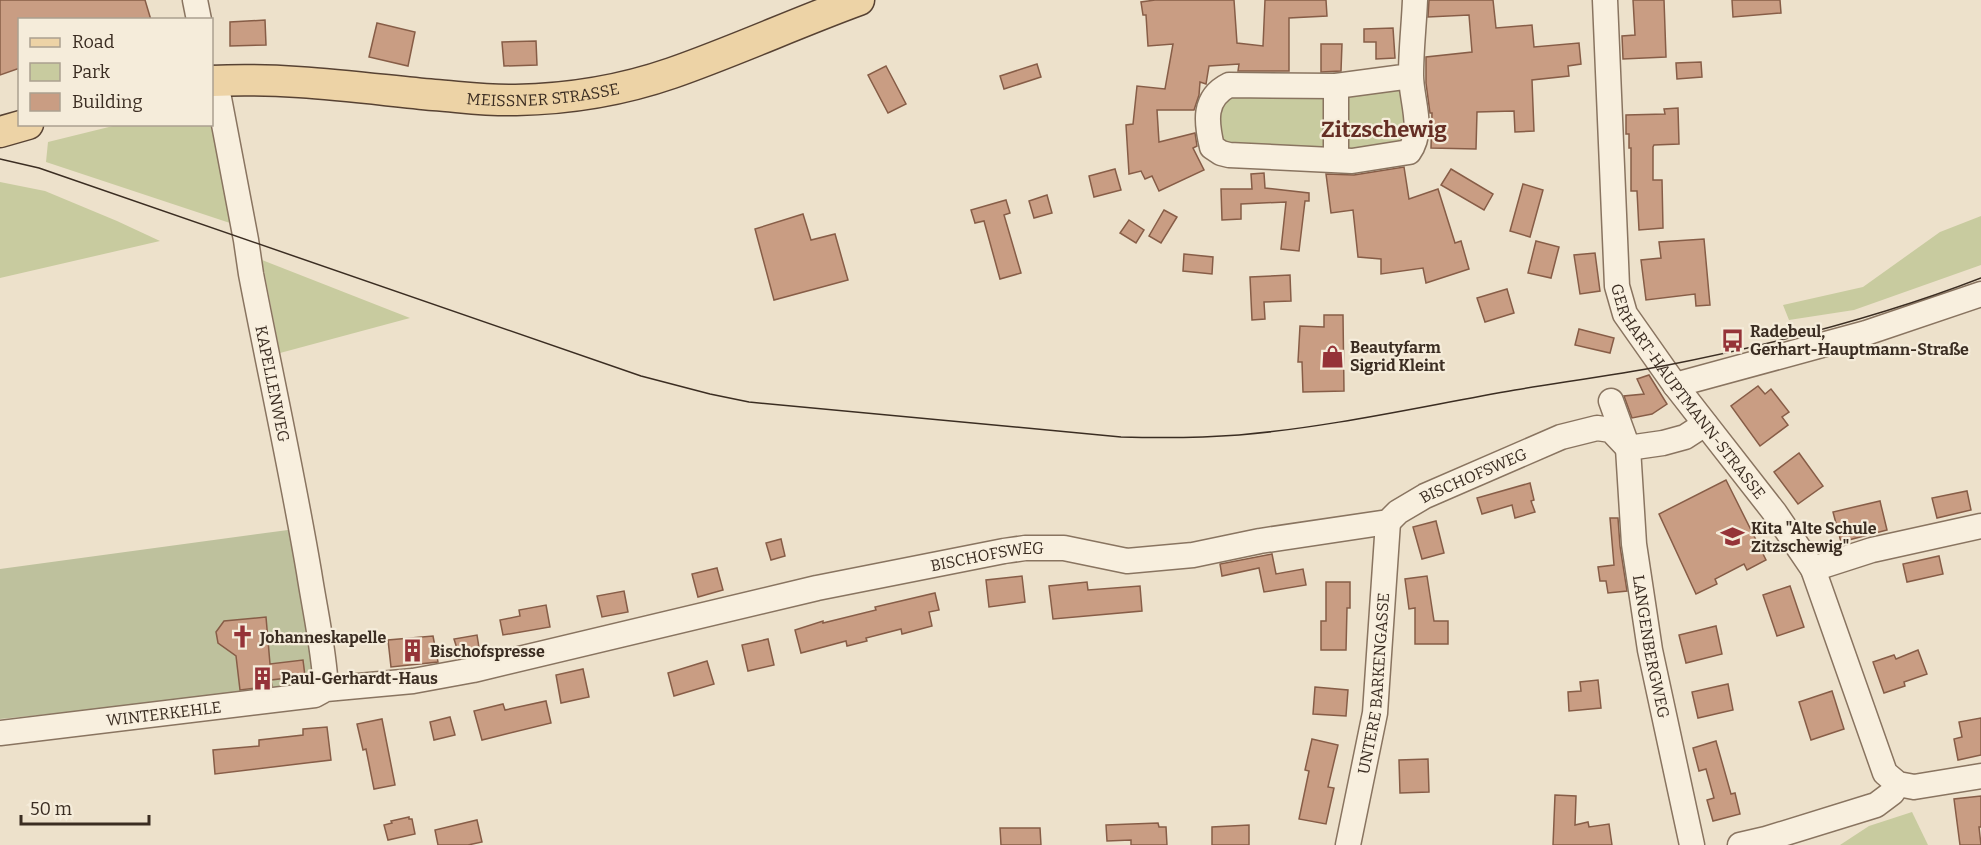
<svg xmlns="http://www.w3.org/2000/svg" width="1981" height="845" viewBox="0 0 1981 845" font-family="Bitter,serif">
<style>
.green{fill:#c8cb9f}
.cemetery{fill:#bec19d}
.building{fill:#c99d83;stroke:#875d47;stroke-width:1.5}
.lines{fill:none;stroke-linecap:round;stroke-linejoin:round}
.minor-casing{stroke:#897460;stroke-width:27}
.major-casing{stroke:#574233;stroke-width:33}
.minor{stroke:#f8efde;stroke-width:24}
.major{stroke:#edd3a6;stroke-width:30}
.tram{stroke:#3b2d22;stroke-width:1.5}
.labels{text-anchor:middle;dominant-baseline:central;stroke-width:4.5;stroke-linejoin:round;paint-order:stroke}
.street-label{font-size:16px;fill:#3b2d22;stroke:#f5ecda}
.poi-label{font-size:16px;font-weight:bold;fill:#3b2d22;stroke:#f5ecda;text-anchor:start}
.district-label{font-size:22px;font-weight:bold;fill:#652e24;stroke:#f5ecda}
</style>
<rect width="100%" height="100%" fill="#ede1cb"/>
<g class="green">
<polygon points="1402,85 1406,142 1346,150 1343,92"/>
<polygon points="1229,92 1328,96 1328,150 1223,147 1214,139 1218,102"/>
<polygon points="212,118 236,225 46,162 48,142 117,125 212,124"/>
<polygon points="0,182 45,191 117,221 160,241 0,278"/>
<polygon points="1981,216 1981,265 1854,310 1789,320 1783,305 1863,287 1940,232"/>
<polygon points="262,260 410,318 280,353"/>
<polygon points="1912,812 1928,845 1840,845 1869,826"/>
</g>
<polygon class="cemetery" points="288,530 314,655 318,679 312,688 0,719 0,569"/>
<g class="building">
<polygon points="0,0 145,0 151,20 20,20 20,68 0,75"/>
<polygon points="1155,0 1234,0 1237,43 1263,46 1265,0 1326,0 1327,16 1289,18 1289,71 1238,71 1239,64 1209,66 1206,84 1200,82 1199,95 1194,110 1157,110 1159,142 1195,133 1197,146 1193,148 1204,170 1159,191 1152,176 1145,179 1141,171 1129,174 1126,125 1133,124 1137,86 1165,89 1173,44 1148,46 1146,15 1143,15 1141,2"/>
<polygon points="1429,0 1493,0 1496,28 1532,25 1534,47 1579,43 1581,64 1568,66 1569,76 1532,80 1534,131 1515,132 1514,111 1477,112 1476,149 1431,148 1432,113 1430,113 1426,83 1426,57 1472,52 1469,15 1428,17"/>
<polygon points="1633,0 1664,0 1666,57 1623,59 1622,36 1635,35"/>
<polygon points="1732,0 1780,0 1781,13 1733,17"/>
<polygon points="265,20 266,45 230,46 230,22"/>
<polygon points="377,23 415,32 408,66 369,57"/>
<polygon points="1393,28 1395,58 1376,59 1376,42 1364,42 1364,29"/>
<polygon points="536,41 537,65 504,66 502,42"/>
<polygon points="1321,44 1342,44 1341,71 1321,72"/>
<polygon points="1701,62 1702,77 1677,79 1676,63"/>
<polygon points="1037,64 1041,77 1004,89 1000,76"/>
<polygon points="886,66 906,104 888,113 868,75"/>
<polygon points="1678,108 1679,144 1654,145 1653,147 1653,180 1662,180 1663,228 1639,230 1637,191 1631,191 1631,148 1629,148 1629,134 1626,134 1626,115 1665,114 1664,109"/>
<polygon points="1404,167 1409,199 1438,189 1455,243 1461,241 1469,269 1426,283 1423,268 1381,274 1381,259 1358,257 1353,210 1331,213 1326,174 1354,175"/>
<polygon points="1115,169 1121,190 1094,197 1089,176"/>
<polygon points="1451,169 1493,194 1484,210 1441,185"/>
<polygon points="1264,173 1265,188 1309,193 1309,201 1305,201 1299,251 1281,249 1286,202 1241,204 1241,219 1222,220 1221,189 1252,189 1251,174"/>
<polygon points="1523,184 1543,190 1530,237 1510,231"/>
<polygon points="1047,195 1052,213 1034,218 1029,201"/>
<polygon points="1006,200 1010,213 1004,215 1021,273 1000,279 984,221 975,223 971,210"/>
<polygon points="1164,210 1177,217 1161,243 1149,236"/>
<polygon points="803,214 811,240 835,234 848,280 774,300 755,229"/>
<polygon points="1129,220 1144,230 1136,243 1120,233"/>
<polygon points="1704,239 1710,305 1696,306 1695,294 1646,300 1641,260 1661,258 1659,242"/>
<polygon points="1536,241 1559,247 1551,278 1528,273"/>
<polygon points="1595,253 1600,291 1580,294 1574,255"/>
<polygon points="1184,254 1213,257 1212,274 1183,271"/>
<polygon points="1290,275 1291,301 1264,302 1265,319 1252,320 1250,277"/>
<polygon points="1507,289 1514,313 1485,322 1477,298"/>
<polygon points="1324,315 1343,315 1344,391 1303,392 1302,362 1298,362 1300,326 1324,327"/>
<polygon points="1579,329 1614,338 1610,353 1575,345"/>
<polygon points="1649,375 1667,404 1652,414 1632,418 1624,396 1644,394 1637,379"/>
<polygon points="1758,386 1765,394 1771,389 1789,412 1782,417 1788,425 1760,446 1731,406"/>
<polygon points="1799,453 1823,486 1798,504 1774,472"/>
<polygon points="1726,480 1766,560 1747,570 1744,564 1715,579 1717,584 1696,594 1659,514"/>
<polygon points="1530,483 1534,500 1531,501 1535,512 1515,518 1512,505 1482,514 1477,498"/>
<polygon points="1967,491 1971,510 1937,518 1932,498"/>
<polygon points="1880,501 1887,530 1841,542 1833,512"/>
<polygon points="1610,518 1618,518 1620,546 1627,591 1608,593 1606,581 1600,581 1598,567 1614,565"/>
<polygon points="1436,521 1444,553 1422,559 1413,527"/>
<polygon points="781,539 785,556 771,560 766,543"/>
<polygon points="1272,554 1276,574 1303,569 1306,585 1264,592 1259,568 1222,576 1220,564"/>
<polygon points="1939,556 1943,574 1907,582 1903,564"/>
<polygon points="717,568 723,590 698,597 692,574"/>
<polygon points="1022,576 1025,602 989,607 986,580"/>
<polygon points="1427,576 1434,621 1448,621 1448,644 1415,644 1415,608 1409,609 1405,579"/>
<polygon points="1087,582 1088,590 1140,586 1142,611 1053,619 1049,586"/>
<polygon points="1326,582 1350,582 1350,608 1347,608 1346,650 1321,650 1321,621 1326,621"/>
<polygon points="1790,586 1804,627 1777,636 1763,595"/>
<polygon points="624,591 628,612 602,617 597,596"/>
<polygon points="935,593 939,610 929,612 932,626 902,634 901,629 866,638 867,641 847,646 846,641 801,653 795,630 823,621 823,623 876,610 875,607"/>
<polygon points="546,605 550,627 503,635 500,620 520,616 519,610"/>
<polygon points="266,617 270,664 303,660 305,676 271,680 272,686 240,690 236,656 218,643 216,632 224,621"/>
<polygon points="1716,626 1722,654 1686,663 1679,635"/>
<polygon points="477,635 480,654 460,658 454,639"/>
<polygon points="433,636 438,662 391,667 388,640"/>
<polygon points="768,639 774,665 748,671 742,645"/>
<polygon points="1918,650 1927,674 1904,682 1905,686 1884,693 1873,662 1894,655 1896,659"/>
<polygon points="707,661 714,684 674,696 668,673"/>
<polygon points="583,669 589,697 561,703 556,675"/>
<polygon points="1598,680 1601,708 1569,711 1568,692 1581,691 1580,682"/>
<polygon points="1728,684 1733,710 1698,718 1692,692"/>
<polygon points="1315,687 1348,690 1346,716 1313,714"/>
<polygon points="1832,691 1844,729 1811,740 1799,702"/>
<polygon points="546,701 551,723 482,740 474,711 503,704 505,710"/>
<polygon points="450,717 455,735 434,740 430,722"/>
<polygon points="1981,718 1981,755 1958,760 1954,739 1962,737 1959,722"/>
<polygon points="382,719 395,785 374,789 366,749 363,750 357,724"/>
<polygon points="327,727 331,760 215,774 213,750 259,746 259,740 303,735 303,729"/>
<polygon points="1312,739 1338,745 1328,787 1334,788 1326,824 1299,819 1309,771 1305,770"/>
<polygon points="1716,741 1731,794 1735,793 1740,814 1713,821 1707,800 1714,798 1706,769 1699,771 1693,748"/>
<polygon points="1428,759 1429,792 1400,793 1399,760"/>
<polygon points="1555,795 1576,796 1575,825 1588,822 1589,827 1609,824 1612,845 1553,845"/>
<polygon points="1981,796 1981,827 1979,827 1981,845 1960,845 1954,799"/>
<polygon points="409,817 409,819 412,819 415,834 388,840 384,825 392,823 391,821"/>
<polygon points="477,820 482,842 468,845 438,845 435,830"/>
<polygon points="1158,823 1159,827 1166,827 1167,845 1131,845 1131,840 1107,841 1106,825"/>
<polygon points="1249,825 1249,845 1212,845 1212,827"/>
<polygon points="1000,828 1040,828 1041,845 1001,845"/>
</g>
<g class="lines">
<defs>
<g id="minor">
<polyline points="195,0 199,20"/>
<path id="s1" d="M1605,0L1617,286L1625,314L1675,385L1775,513L1813,569L1885,773L1898,784L1914,787L1981,776"/>
<path d="M1411,76L1336,86L1229,85C1203,98 1206,122 1212,147L1221,153L1229,155L1352,161L1409,152C1425,130 1411,100 1411,75C1411,50 1414,25 1415,0"/>
<path id="s2" d="M212,78L219,98L246,240L251,274C270,373 292,472 309,572C315,611 324,649 326,689"/>
<polyline points="1336,86 1336,159"/>
<polyline points="1675,385 1866,333 1981,294"/>
<path id="s3" d="M1611,401L1628,448L1634,544L1650,650L1692,845"/>
<polyline points="1628,448 1663,443 1685,437 1705,424"/>
<polyline points="1813,569 1872,550 1981,526"/>
<path id="s4" d="M0,733L315,695L326,689L413,681L473,670L817,588L1004,551L1025,548H1064L1127,561L1193,555L1260,541L1388,522L1398,512L1425,496L1561,437L1597,428L1611,430L1628,448"/>
<path id="s5" d="M1348,845L1375,713L1388,522"/>
<polyline points="1740,845 1766,839 1876,805 1892,793 1898,784"/>
</g>
<g id="major">
<path id="s6" d="M212,81C286,77 360,88 434,95C461,97 488,101 516,100C568,99 623,90 672,73C735,51 796,23 859,0"/>
<polyline points="0,132 28,124"/>
</g>
</defs>
<use href="#minor" class="minor-casing"/>
<use href="#major" class="major-casing"/>
<use href="#minor" class="minor"/>
<use href="#major" class="major"/>
<path class="tram" d="M0,159L39,168L641,376L710,394L749,402L1121,437C1160,438 1199,438 1239,435C1332,427 1423,406 1515,390C1564,382 1614,375 1663,366C1770,345 1878,318 1981,278"/>
</g>
<defs>
<symbol id="bus-bare" viewBox="-9 -9 18 18"><path d="M-5-6H5V4H4V6H2V4H-2V6H-4V4H-5ZM-3.5-4V0h7V-4ZM-3.5 1.2v1.5H-2V1.2ZM2 1.2v1.5H3.5V1.2Z" fill="#953338" stroke="#f5ecda" stroke-width="2.5" paint-order="stroke"/></symbol>
<symbol id="shop-bare" viewBox="-9 -9 18 18"><path d="M-5-2.5h2.3a2.7 3.5 0 0 1 5.4 0H5L5.5 6h-11ZM-1.5-2.5h3a1.5 2.3 0 0 0-3 0Z" fill="#953338" stroke="#f5ecda" stroke-width="2.5" paint-order="stroke"/></symbol>
<symbol id="school-bare" viewBox="-9 -9 18 18"><path d="M0-5L7-2L0 1L-7-2ZM-4 1L0 2.5L4 1V4Q0 6-4 4Z" fill="#953338" stroke="#f5ecda" stroke-width="2.5" paint-order="stroke"/></symbol>
<symbol id="church-bare" viewBox="-9 -9 18 18"><path d="M-1.2-6h2.4v3.5h3.3v2.4h-3.3V6h-2.4V-.1h-3.3v-2.4h3.3Z" fill="#953338" stroke="#f5ecda" stroke-width="2.5" paint-order="stroke"/></symbol>
<symbol id="building-bare" viewBox="-9 -9 18 18"><path d="M-4-6H4V6H1V3H-1V6H-4ZM-2.5-4.3h1.7v1.8h-1.7ZM.8-4.3h1.7v1.8H.8ZM-2.5-1h1.7V.8h-1.7ZM.8-1h1.7V.8H.8Z" fill="#953338" stroke="#f5ecda" stroke-width="2.5" paint-order="stroke"/></symbol>
</defs>
<g fill-rule="evenodd">
<use href="#bus-bare" x="1716" y="324" width="33" height="33"/>
<use href="#shop-bare" x="1316" y="340" width="33" height="33"/>
<use href="#school-bare" x="1716" y="520" width="33" height="33"/>
<use href="#church-bare" x="226" y="620" width="33" height="33"/>
<use href="#building-bare" x="396" y="634" width="33" height="33"/>
<use href="#building-bare" x="246" y="662" width="33" height="33"/>
</g>
<g class="labels">
<g class="street-label">
<text stroke="none"><textPath href="#s6" startOffset="332">MEISSNER STRASSE</textPath></text>
<text stroke="none"><textPath href="#s2" startOffset="312">KAPELLENWEG</textPath></text>
<text stroke="none"><textPath href="#s1" startOffset="414">GERHART-HAUPTMANN-STRASSE</textPath></text>
<text stroke="none"><textPath href="#s4" startOffset="1509">BISCHOFSWEG</textPath></text>
<text stroke="none"><textPath href="#s4" startOffset="1005">BISCHOFSWEG</textPath></text>
<text stroke="none"><textPath href="#s3" startOffset="250">LANGENBERGWEG</textPath></text>
<text stroke="none"><textPath href="#s5" startOffset="164">UNTERE BARKENGASSE</textPath></text>
<text stroke="none"><textPath href="#s4" startOffset="165">WINTERKEHLE</textPath></text>
</g>
<g class="poi-label">
<text x="1750" y="331">Radebeul,<tspan x="1750" dy="18">Gerhart-Hauptmann-Straße</tspan></text>
<text x="1350" y="347">Beautyfarm<tspan x="1350" dy="18">Sigrid Kleint</tspan></text>
<text x="1751" y="528">Kita "Alte Schule<tspan x="1751" dy="18">Zitzschewig"</tspan></text>
<text x="260" y="637">Johanneskapelle</text>
<text x="430" y="651">Bischofspresse</text>
<text x="281" y="678">Paul-Gerhardt-Haus</text>
</g>
<g class="district-label">
<text x="1384" y="129">Zitzschewig</text>
</g>
</g>
<rect x="18" y="18" width="195" height="108" fill="#f5ecda" stroke="#aba090" stroke-width="1.5"/>
<rect x="30" y="38" width="30" height="9" fill="#edd3a6" stroke="#aba090" stroke-width="1.5"/>
<text x="72" y="48" font-size="18" fill="#3b2d22">Road</text>
<rect x="30" y="63" width="30" height="18" fill="#c8cb9f" stroke="#aba090" stroke-width="1.5"/>
<text x="72" y="78" font-size="18" fill="#3b2d22">Park</text>
<rect x="30" y="93" width="30" height="18" fill="#c99d83" stroke="#aba090" stroke-width="1.5"/>
<text x="72" y="108" font-size="18" fill="#3b2d22">Building</text>
<path d="M21 815v9h128v-9" fill="none" stroke="#3b2d22" stroke-width="3"/>
<text x="30" y="815" font-size="18" fill="#3b2d22" stroke="#f5ecda" stroke-width="4.5" paint-order="stroke">50 m</text>
</svg>
